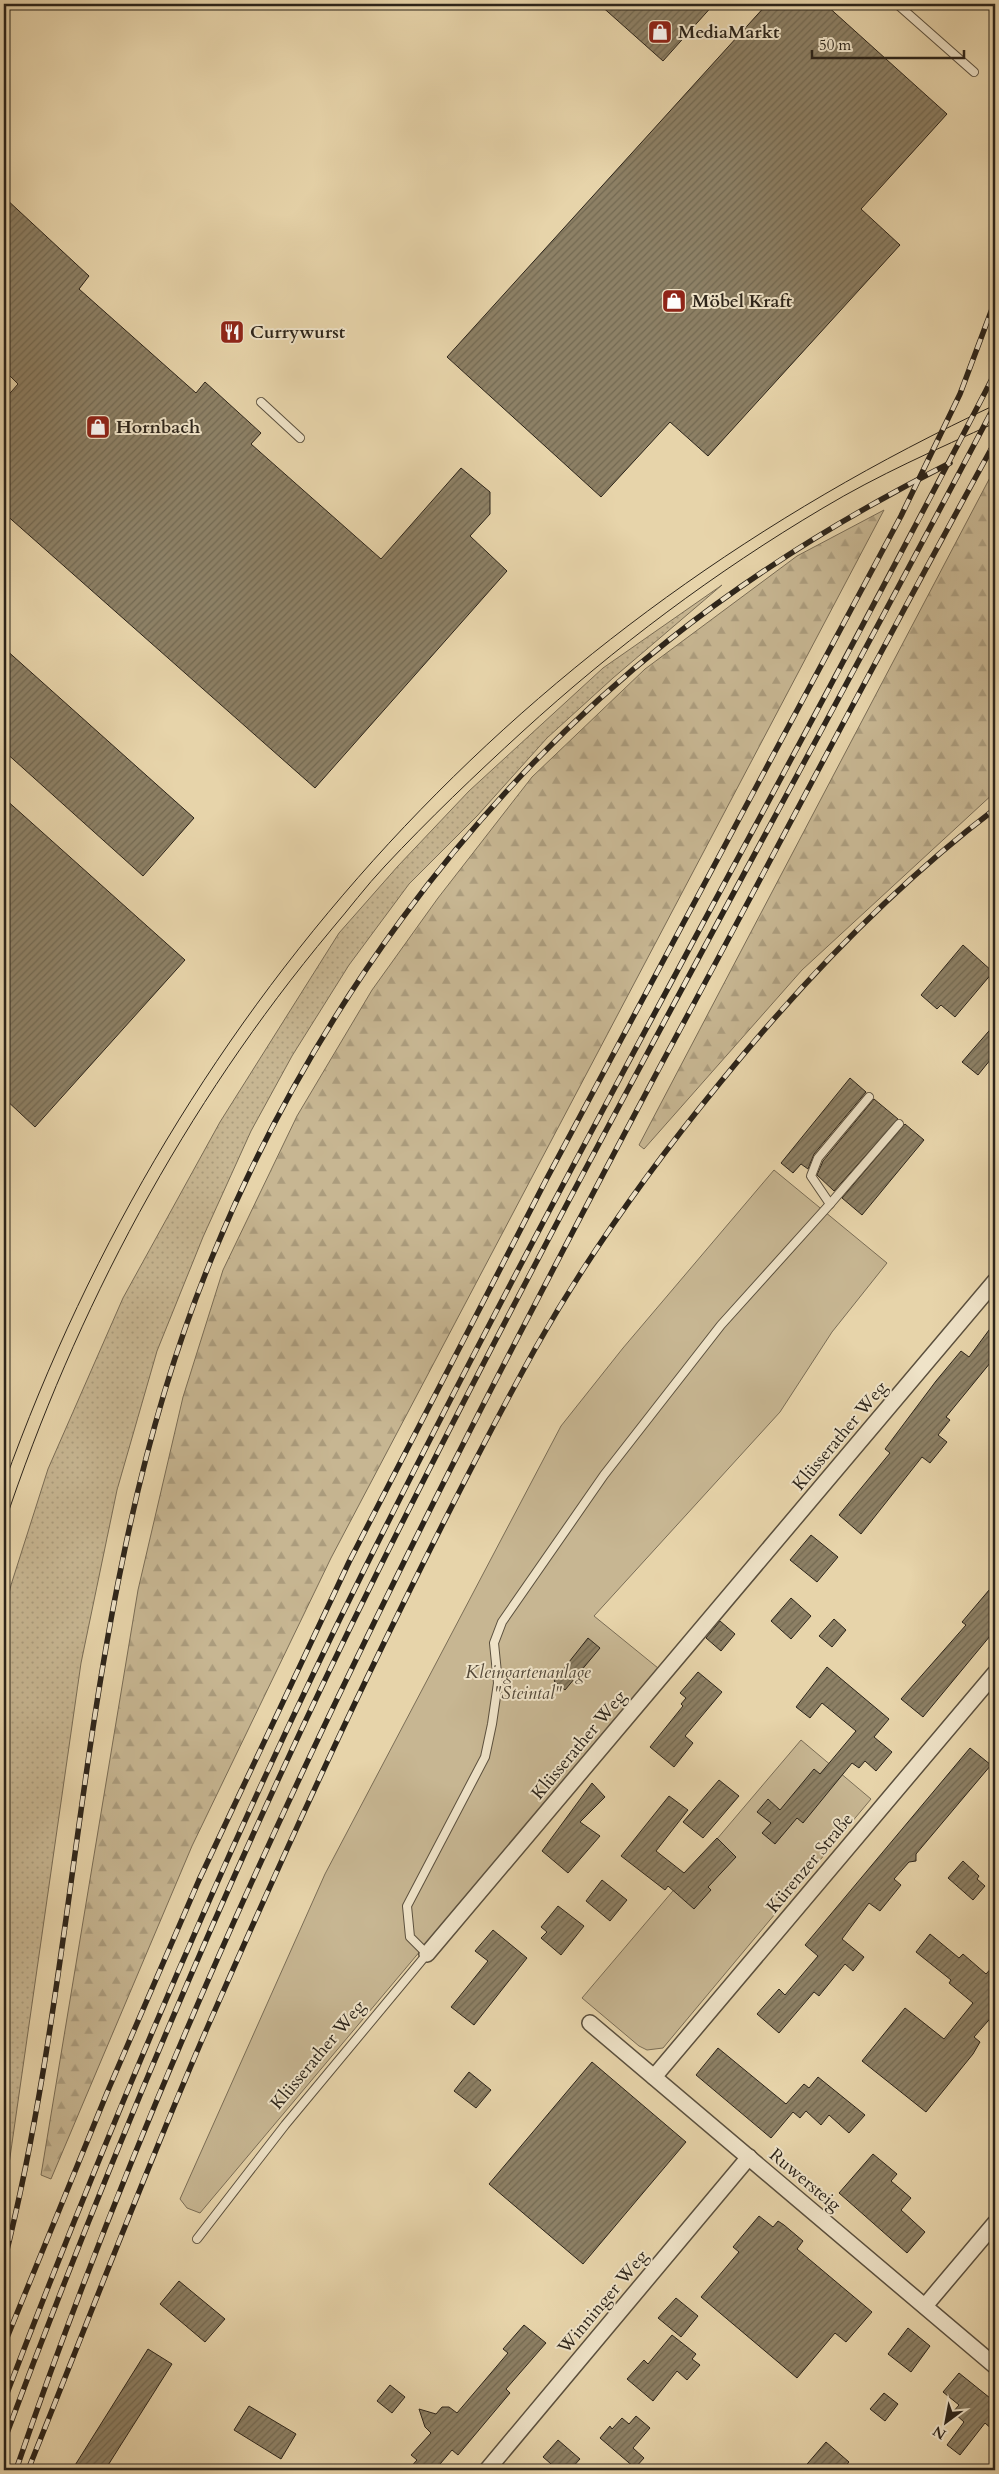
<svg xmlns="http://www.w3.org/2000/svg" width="999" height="2474" viewBox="0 0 999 2474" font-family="Cardo,serif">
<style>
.grass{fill:url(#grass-dots);stroke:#7a6d56}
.forest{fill:url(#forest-firs);stroke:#7a6d56}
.green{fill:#c7b692;stroke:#7a6d56}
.building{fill:url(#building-hatch);stroke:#2c241a}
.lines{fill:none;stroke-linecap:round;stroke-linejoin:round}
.service-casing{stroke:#5b503e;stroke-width:10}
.minor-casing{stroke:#5b503e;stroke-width:18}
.service{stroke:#efe3c8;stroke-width:8}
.minor{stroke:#efe3c8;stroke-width:15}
.tram{stroke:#2c241a;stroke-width:1}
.rail-casing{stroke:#2c241a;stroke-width:5.5}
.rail{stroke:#efe3c8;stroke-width:4;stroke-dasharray:11;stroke-linecap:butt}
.labels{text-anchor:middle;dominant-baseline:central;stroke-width:4;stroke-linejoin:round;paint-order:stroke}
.poi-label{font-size:18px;font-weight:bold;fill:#2c241a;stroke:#efe3c8;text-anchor:start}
.street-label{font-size:18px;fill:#2c241a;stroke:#efe3c8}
.park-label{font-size:18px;font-style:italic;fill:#534838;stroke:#efe3c8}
</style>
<defs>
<pattern id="grass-dots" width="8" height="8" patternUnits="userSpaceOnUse" patternTransform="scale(1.25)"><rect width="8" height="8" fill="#c7b692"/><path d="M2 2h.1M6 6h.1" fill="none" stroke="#ab9c7d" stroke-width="1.8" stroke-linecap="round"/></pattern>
<pattern id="forest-firs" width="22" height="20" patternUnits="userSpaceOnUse" patternTransform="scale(1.25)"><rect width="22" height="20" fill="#c7b692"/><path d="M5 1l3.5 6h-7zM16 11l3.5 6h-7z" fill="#ab9c7d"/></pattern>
<pattern id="building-hatch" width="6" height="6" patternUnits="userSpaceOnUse" patternTransform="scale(1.25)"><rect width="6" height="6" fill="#8d8065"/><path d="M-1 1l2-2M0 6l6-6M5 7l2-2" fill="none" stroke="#736952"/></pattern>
</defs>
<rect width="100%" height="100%" fill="#e7d4aa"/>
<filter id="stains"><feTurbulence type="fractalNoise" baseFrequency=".004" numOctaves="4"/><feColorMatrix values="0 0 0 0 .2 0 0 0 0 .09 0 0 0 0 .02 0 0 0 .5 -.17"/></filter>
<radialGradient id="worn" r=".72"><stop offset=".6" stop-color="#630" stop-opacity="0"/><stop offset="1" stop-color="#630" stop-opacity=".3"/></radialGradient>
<polygon class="grass" points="722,585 613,678 547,738 477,816 409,884 349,965 292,1056 251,1131 203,1237 157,1351 117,1490 81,1663 4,2199 4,1614 11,1585 48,1469 123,1298 220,1122 339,933 398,866 469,791 603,668"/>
<g class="forest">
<polygon points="995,468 995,792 802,970 644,1149 639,1145"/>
<polygon points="884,510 331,1558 192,1846 51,2179 41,2175 138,1590 183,1397 223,1270 297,1116 372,990 438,898 532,777 645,669 797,556"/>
</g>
<g class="green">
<polygon points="774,1170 887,1263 832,1332 780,1412 594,1616 658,1668 200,2213 187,2208 180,2199 325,1874 561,1426 623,1348"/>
<polygon points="801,1740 871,1799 663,2048 647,2050 639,2046 582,1998"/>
</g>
<g class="building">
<polygon points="599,4 714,4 663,61"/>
<polygon points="767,4 825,4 947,114 861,209 900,245 708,456 670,422 601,497 447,357"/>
<polygon points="4,197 89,276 79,289 196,393 205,382 261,433 251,444 381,559 461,468 490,492 490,514 470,536 507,571 315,788 4,513 4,400 18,384 4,370"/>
<polygon points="4,648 194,818 143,876 4,751"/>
<polygon points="4,798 185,960 35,1127 4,1098"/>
<polygon points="963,945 993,972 955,1017 941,1005 937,1009 921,995"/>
<polygon points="995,1024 995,1054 978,1075 962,1062"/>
<polygon points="850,1078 866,1092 814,1154 808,1169 801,1164 793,1173 781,1163"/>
<polygon points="874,1099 898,1119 834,1191 817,1175 823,1161"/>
<polygon points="905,1124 924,1140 862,1215 842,1198"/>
<polygon points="995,1322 995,1357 946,1417 950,1420 938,1435 947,1442 930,1463 922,1457 861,1534 839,1515 890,1453 885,1449 936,1381 961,1351 969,1357"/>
<polygon points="811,1535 838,1557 817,1582 790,1560"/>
<polygon points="995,1583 995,1630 923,1717 901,1699 966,1625 962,1622"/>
<polygon points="791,1598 811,1616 791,1639 771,1621"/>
<polygon points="834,1619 846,1630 832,1647 819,1636"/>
<polygon points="720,1621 735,1634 721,1651 706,1638"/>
<polygon points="588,1638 600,1648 565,1690 554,1681"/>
<polygon points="827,1667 889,1719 874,1737 892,1752 876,1771 865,1761 859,1768 852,1763 803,1823 797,1818 775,1844 762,1833 771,1823 757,1812 768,1799 780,1810 814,1769 820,1774 856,1731 822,1703 810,1718 796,1707"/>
<polygon points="698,1672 722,1692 685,1736 693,1743 674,1767 650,1747 683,1706 681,1704 686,1698 680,1693"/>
<polygon points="970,1748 991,1765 916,1854 916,1861 909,1862 894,1879 901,1885 880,1911 869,1903 842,1939 864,1957 853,1971 845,1964 819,1996 814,1992 779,2033 757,2014 779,1989 785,1995 818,1956 805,1945"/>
<polygon points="719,1780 739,1796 703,1838 683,1822"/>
<polygon points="592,1783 605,1797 580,1822 600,1836 568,1873 542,1851"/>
<polygon points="669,1796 688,1810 656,1851 684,1873 717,1838 736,1857 708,1887 711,1890 694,1909 668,1886 665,1890 621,1856"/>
<polygon points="963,1861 979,1876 977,1879 985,1886 973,1900 948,1878"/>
<polygon points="602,1880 627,1900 610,1921 586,1901"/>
<polygon points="558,1906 584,1926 561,1955 541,1938 547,1932 541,1927"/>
<polygon points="493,1930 527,1958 474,2025 451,2007 488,1961 475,1951"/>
<polygon points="930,1934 959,1958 963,1954 986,1974 995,1964 995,2013 974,2037 980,2042 973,2054 926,2112 862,2061 905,2008 944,2039 973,2003 949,1983 951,1980 916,1952"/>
<polygon points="718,2048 786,2104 804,2084 809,2088 818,2077 865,2115 849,2133 829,2115 821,2125 806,2111 800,2118 793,2112 771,2138 696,2075"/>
<polygon points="592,2062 686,2142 583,2264 489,2184"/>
<polygon points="469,2072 491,2090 476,2108 454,2091"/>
<polygon points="873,2154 897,2174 891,2181 911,2198 901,2210 925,2232 907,2253 839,2193"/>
<polygon points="759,2216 773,2227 778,2221 784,2225 803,2241 797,2249 872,2312 846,2342 835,2333 797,2378 701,2297 739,2252 733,2247"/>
<polygon points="179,2281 225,2319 205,2342 160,2304"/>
<polygon points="676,2298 698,2316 681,2337 658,2318"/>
<polygon points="524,2325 546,2343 506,2389 510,2393 458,2455 452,2450 435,2470 408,2470 417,2460 411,2455 431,2433 425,2427 419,2409 436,2414 442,2407 449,2407 457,2413 508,2353 503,2349"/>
<polygon points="908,2328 930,2346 911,2372 888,2354"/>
<polygon points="672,2335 696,2354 692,2359 700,2365 687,2380 677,2371 653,2401 627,2379 644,2360 648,2364"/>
<polygon points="148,2349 172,2364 105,2470 72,2470"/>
<polygon points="959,2373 995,2402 995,2432 985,2423 960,2455 947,2445 964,2422 953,2412 959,2405 943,2392"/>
<polygon points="390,2385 405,2397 392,2413 377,2401"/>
<polygon points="884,2393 898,2404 885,2421 870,2409"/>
<polygon points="249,2406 296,2434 281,2459 234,2430"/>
<polygon points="636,2416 650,2428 633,2448 644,2458 635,2468 600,2438 610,2426 612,2429 622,2418 629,2424"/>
<polygon points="558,2440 580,2459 570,2470 558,2470 543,2457"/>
<polygon points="826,2442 849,2462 842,2470 802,2470"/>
</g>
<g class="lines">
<defs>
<g id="service">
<polyline points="897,4 974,72"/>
<polyline points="261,402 300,438"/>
<polyline points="830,1204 811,1176 818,1158 869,1097"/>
<polyline points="197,2239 285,2125 427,1954 410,1937 407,1906 485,1757 492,1724 498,1683 494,1643 502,1622 604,1475 721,1325 830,1204 899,1124"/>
</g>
<g id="minor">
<polyline points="427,1954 995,1281"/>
<polyline points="590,2023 995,2366"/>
<polyline points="654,2077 995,1673"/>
<polyline points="925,2306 995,2223"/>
<polyline points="487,2470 749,2157"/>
</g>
</defs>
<use href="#service" class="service-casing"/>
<use href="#minor" class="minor-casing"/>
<use href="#service" class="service"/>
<use href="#minor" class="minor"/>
<g class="tram">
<path d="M4,1484C179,995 525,624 995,405"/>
<path d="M4,1525C76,1309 184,1106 331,930C349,909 366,886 385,866C429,819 475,775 522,732C615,647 715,572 823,508C878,475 937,449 995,423"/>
</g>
<defs>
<g id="rail">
<path d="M4,2262C62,2033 74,1795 122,1563C143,1459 172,1354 213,1255C310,1019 468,799 669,640C756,571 851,513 950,463"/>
<polyline points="4,2345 109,2088 199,1880 349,1562 546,1180 901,516 960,394 995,301"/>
<path d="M4,2401C112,2118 230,1839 365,1568C566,1165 789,773 995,373"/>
<path d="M4,2441C114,2146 237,1855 377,1573C573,1179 790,795 995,405"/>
<path d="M16,2470C184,1980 420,1518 663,1061C774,855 882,647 995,442"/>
<path d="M28,2470C88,2322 144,2173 208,2026C259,1910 311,1794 366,1680C420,1568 475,1457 535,1349C588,1255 651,1167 719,1084C801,983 891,888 995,809"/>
</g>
</defs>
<use href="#rail" class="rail-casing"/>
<use href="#rail" class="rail"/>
</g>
<defs>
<symbol id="shop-square" viewBox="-11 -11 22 22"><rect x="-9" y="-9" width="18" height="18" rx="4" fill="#8f2418" stroke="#efe3c8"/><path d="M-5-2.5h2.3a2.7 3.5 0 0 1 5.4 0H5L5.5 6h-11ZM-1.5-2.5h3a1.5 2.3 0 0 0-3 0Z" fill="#fff"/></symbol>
<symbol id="restaurant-square" viewBox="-11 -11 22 22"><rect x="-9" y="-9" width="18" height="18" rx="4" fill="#8f2418" stroke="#efe3c8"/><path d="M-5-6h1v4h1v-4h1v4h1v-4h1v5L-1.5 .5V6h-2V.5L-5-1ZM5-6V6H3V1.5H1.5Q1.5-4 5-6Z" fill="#fff"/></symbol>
</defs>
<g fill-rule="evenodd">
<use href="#shop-square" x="646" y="18" width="28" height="28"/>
<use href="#shop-square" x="660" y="287" width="28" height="28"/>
<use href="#restaurant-square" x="218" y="318" width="28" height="28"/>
<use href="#shop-square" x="84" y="413" width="28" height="28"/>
</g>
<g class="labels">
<g class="poi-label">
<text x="678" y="32">MediaMarkt</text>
<text x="692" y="301">Möbel Kraft</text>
<text x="250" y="332">Currywurst</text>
<text x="116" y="427">Hornbach</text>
</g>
<g class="street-label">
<text transform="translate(840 1436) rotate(-50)">Klüsserather Weg</text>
<text transform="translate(579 1745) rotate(-50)">Klüsserather Weg</text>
<text transform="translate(810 1863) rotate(-50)">Kürenzer Straße</text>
<text transform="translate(318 2055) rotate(-50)">Klüsserather Weg</text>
<text transform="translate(805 2180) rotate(40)">Ruwersteig</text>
<text transform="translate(603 2302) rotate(-50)">Winninger Weg</text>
</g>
<g class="park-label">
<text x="528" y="1672">Kleingartenanlage<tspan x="528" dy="21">"Steintal"</tspan></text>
</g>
</g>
<rect width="999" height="2474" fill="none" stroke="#e7d4aa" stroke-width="20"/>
<rect x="5" y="5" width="989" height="2464" fill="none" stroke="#2c241a" stroke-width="2.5"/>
<rect x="10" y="10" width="979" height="2454" fill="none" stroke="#2c241a"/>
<g transform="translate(946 2422) rotate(212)" stroke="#efe3c8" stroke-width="4" paint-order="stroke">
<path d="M0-4L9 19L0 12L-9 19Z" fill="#2c241a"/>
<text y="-8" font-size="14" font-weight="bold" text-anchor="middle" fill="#2c241a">N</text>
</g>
<path d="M812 50v8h152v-8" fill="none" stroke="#2c241a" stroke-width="2.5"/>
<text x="819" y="50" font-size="15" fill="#2c241a" stroke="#efe3c8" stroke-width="4" paint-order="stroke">50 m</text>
<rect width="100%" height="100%" filter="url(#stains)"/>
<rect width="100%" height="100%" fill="url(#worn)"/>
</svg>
